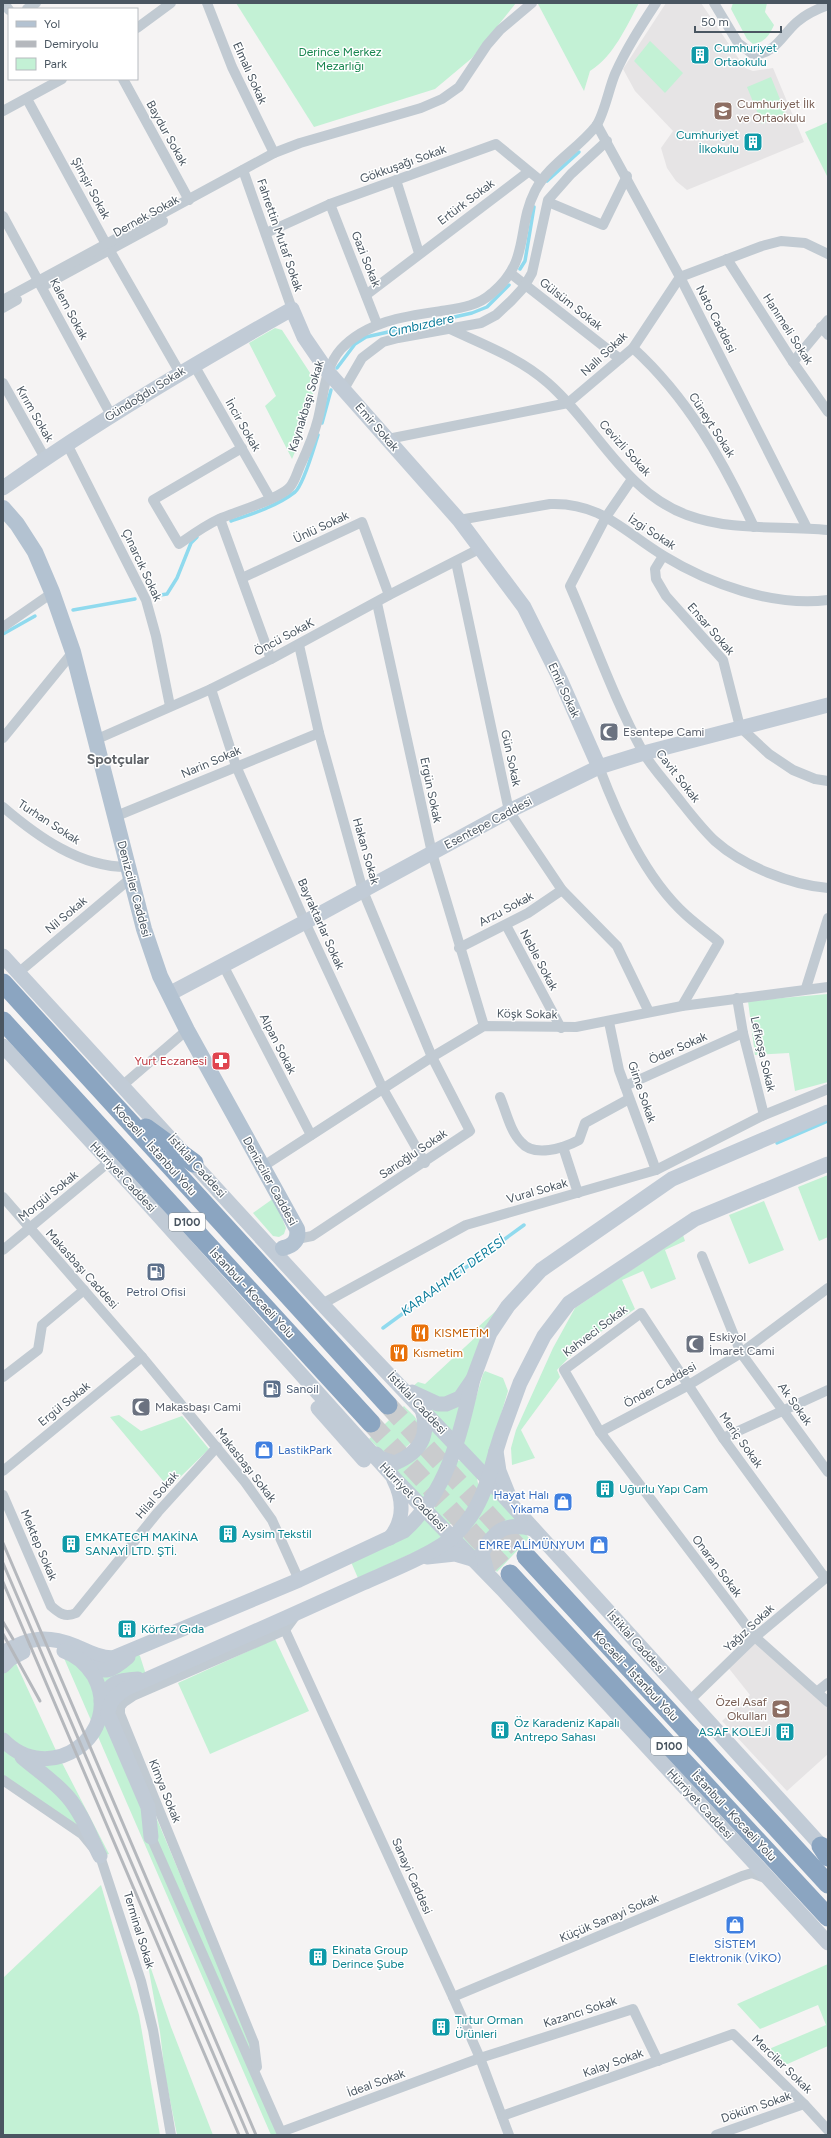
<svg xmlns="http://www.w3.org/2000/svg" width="831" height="2138" viewBox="0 0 831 2138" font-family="Figtree,sans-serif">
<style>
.education{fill:#e6e4e5}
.green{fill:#c3f1d5}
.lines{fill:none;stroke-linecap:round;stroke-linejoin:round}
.stream{stroke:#90daee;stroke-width:3.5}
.highway-tunnel{stroke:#caccce;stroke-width:19;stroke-dasharray:19 10;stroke-linecap:butt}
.street{stroke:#c1cad2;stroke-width:10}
.secondary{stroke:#c1cbd6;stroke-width:15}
.primary{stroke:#b3c2d1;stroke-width:16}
.highway{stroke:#8ba5c1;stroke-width:19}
.rail{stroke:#b5b8bd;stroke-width:3}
.labels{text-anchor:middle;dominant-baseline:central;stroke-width:3;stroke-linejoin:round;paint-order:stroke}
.shield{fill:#fff;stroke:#808990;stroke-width:1}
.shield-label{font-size:11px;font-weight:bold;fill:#4a5661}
.culture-label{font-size:12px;fill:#0d838f;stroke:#fff;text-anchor:start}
.park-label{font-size:12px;fill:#17864f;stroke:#fff}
.street-label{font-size:12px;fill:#4a5661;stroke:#fff}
.education-label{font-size:12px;fill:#785e54;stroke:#fff;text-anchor:start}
.worship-label{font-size:12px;fill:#5b616d;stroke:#fff;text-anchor:start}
.health-label{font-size:12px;fill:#be3a42;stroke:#fff;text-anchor:end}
.service-label{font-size:12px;fill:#4e5e75;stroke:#fff}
.food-label{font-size:12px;fill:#c56008;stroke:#fff;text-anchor:start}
.shop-label{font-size:12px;fill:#366cbe;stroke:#fff;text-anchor:end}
.water-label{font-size:13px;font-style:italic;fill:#0c7c9b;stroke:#fff}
.quarter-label{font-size:14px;font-weight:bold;fill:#5f6368;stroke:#fff}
</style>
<rect width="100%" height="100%" fill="#f5f3f3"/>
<g class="education">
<polygon points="666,3 701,3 745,68 753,71 773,68 804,142 687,190 676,181 667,168 661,148 673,131 635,91 623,69"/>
<polygon points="755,1637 828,1702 828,1754 787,1791 722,1721 750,1695 727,1666"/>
</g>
<g class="green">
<polygon points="236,3 516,3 472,58 435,89 314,127"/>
<path d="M539,3H639C626,27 614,56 590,71L584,91L538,4Z"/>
<path d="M733,3H767L765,12L774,25C769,36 765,42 753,44L747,39L731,9Z"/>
<polygon points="650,41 683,73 665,93 634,61"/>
<polygon points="771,77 786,114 762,124 747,87"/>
<polygon points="828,122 828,178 805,132"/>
<polygon points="275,328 282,330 316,382 301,438 292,459 265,406 276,396 249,343"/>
<polygon points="828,994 828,1082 795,1091 789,1053 755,1055 748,1001"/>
<polygon points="828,1175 828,1237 819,1241 798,1187"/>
<polygon points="274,1198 286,1228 284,1234 279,1237 273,1236 253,1213"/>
<polygon points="764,1201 784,1250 749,1264 729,1215"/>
<polygon points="683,1235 685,1241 665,1250 676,1279 651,1289 643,1271 622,1280 635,1309 581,1345 557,1370 560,1377 521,1430 535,1458 512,1465 511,1448 516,1430 553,1348 575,1308"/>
<polygon points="507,1301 461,1391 442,1401 412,1387 418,1382 425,1384 479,1334 477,1328"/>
<polygon points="485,1371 503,1378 508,1391 485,1468 462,1445 483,1374"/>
<polygon points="460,1402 456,1439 428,1405"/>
<path d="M404,1406C408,1411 415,1415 417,1421C422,1436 406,1449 394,1455L382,1452L369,1439Z"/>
<polygon points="119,1415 141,1431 182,1416 209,1449 169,1488 110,1417"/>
<polygon points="429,1422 453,1447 423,1502 388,1466 396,1467"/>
<polygon points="461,1460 476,1474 479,1488 459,1522 446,1525 435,1512 434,1503 457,1461"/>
<polygon points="490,1487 520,1521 480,1560 457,1538"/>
<polygon points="426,1513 446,1535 428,1546 358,1578 351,1562"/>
<polygon points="523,1531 529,1538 497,1572 489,1563 487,1553 503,1533"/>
<polygon points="275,1639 309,1711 210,1754 178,1683"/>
<polygon points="60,1649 68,1652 135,1650 140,1656 147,1678 113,1696 145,1804 148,1839 279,2135 271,2135"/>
<polygon points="3,1650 13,1657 59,1757 109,1854 100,1856 95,1847 3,1780"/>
<polygon points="151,1805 251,2044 252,2060 155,1836"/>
<polygon points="101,1885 139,2015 160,2135 3,2135 3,1978"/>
<polygon points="146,1954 171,2027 213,2135 177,2135 165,2075 160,2032"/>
<polygon points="828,1964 828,2046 783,2066 769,2049 826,2025 818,2005 760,2029 737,2004"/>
</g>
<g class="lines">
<g class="stream">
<polyline points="547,181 579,152"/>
<polyline points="520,269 525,261 534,207"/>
<polyline points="337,368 355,344 366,337 472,313 487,307 509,285"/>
<polyline points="322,423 331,390"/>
<path d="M231,521C252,514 277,506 295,492C304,484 314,447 318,435"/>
<polyline points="154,596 167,594 177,578 191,543 197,537"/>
<polyline points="73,610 135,599"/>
<polyline points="3,634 35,616"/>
<polyline points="777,1143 828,1121"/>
<polyline points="383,1328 524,1225"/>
</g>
<g class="highway-tunnel">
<polyline points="388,1405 526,1556"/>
<polyline points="371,1423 510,1574"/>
</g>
<g class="street">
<polyline points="4,3 9,10"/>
<polyline points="207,3 232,67 274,153"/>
<path d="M714,3L738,43L754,55C776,53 782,35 797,22C806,14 817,9 828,5"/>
<polyline points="27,9 36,3"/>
<polyline points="137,28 171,3"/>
<polyline points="123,79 189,200"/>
<polyline points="27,99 106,244 180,373"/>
<polyline points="3,111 62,79"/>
<polyline points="597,125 680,277 807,528"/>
<polyline points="243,170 292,309"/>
<polyline points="396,180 419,253"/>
<polyline points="548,202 603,225 627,176"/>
<polyline points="330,204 377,324"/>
<polyline points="3,216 111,415"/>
<polyline points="266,233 330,204 496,144 541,181"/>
<polyline points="727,259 793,362 828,412"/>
<polyline points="510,273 620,359"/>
<polyline points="43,286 163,221"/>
<polyline points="366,295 528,172"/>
<polyline points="3,300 274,153 300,143 421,108 442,99 459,87 487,45 500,30 532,3"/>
<polyline points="3,308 17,300"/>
<polyline points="821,327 828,335"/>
<path d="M450,329C484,345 520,358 548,383C596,425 624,492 687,515C733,532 781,525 828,530"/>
<path d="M633,348C688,398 723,461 754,527"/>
<polyline points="793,362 828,320"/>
<polyline points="194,365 270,498"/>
<polyline points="3,383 45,458"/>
<polyline points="344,389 362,358 383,342 398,338 481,323 496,315 511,301 524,287 532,273 548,200 571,174 607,141"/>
<polyline points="388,439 568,403 633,348 680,277 762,246 781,241 805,243 828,254"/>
<polyline points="67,444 146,600 156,636 170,706"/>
<path d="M242,448L153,500L179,544C192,535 204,526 219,519C235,512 280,499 290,487C295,481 297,473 300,466C307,451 314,435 318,419C324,395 324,368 341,349C367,321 406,316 441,311C460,308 478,306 492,293C531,261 516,228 535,191C549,164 578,149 596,126C604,115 609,88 615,74C626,49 641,26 656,3"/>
<path d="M632,479L606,517L570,586C594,641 614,699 643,752C651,766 664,780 674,793C687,809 700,827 715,841C743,866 791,885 828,888"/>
<polyline points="220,519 271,659"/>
<path d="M459,520L550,504C601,502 624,532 664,556C710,584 773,607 828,600"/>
<polyline points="663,556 655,569 656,579 666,596 723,660 740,727 769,754 793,770 815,779 828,781"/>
<polyline points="456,562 509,811 562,890 617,946 649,1012"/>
<polyline points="242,578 362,522 389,595"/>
<polyline points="377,603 432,853 484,1026"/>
<polyline points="3,627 52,593"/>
<polyline points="211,689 236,766 305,922 383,1089 425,1163"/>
<polyline points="3,738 73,652"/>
<polyline points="95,740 211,689 271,659 389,595 481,548"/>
<path d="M599,767C618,817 645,878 686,915C696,924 708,933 719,942L682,1006"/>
<path d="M3,807C38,837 80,867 127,867"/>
<polyline points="114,817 319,733"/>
<polyline points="506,925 561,1028"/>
<polyline points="459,948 528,913 562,890"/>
<polyline points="223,965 311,1135"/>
<polyline points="18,973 131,878"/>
<polyline points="806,988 828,918"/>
<polyline points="737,998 743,1033 764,1115"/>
<polyline points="609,1022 619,1070 656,1170"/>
<polyline points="123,1085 187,1030"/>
<polyline points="625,1086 743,1033"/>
<path d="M500,1097C506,1111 510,1131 521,1142C534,1158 564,1148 579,1140L585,1123L629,1099"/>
<polyline points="563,1147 578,1193"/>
<polyline points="262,1167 432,1057 484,1026 576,1027 682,1006 828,987"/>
<polyline points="3,1197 142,1357 245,1482 272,1520 299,1580"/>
<polyline points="297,1239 312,1236 470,1131 432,1057 363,891 319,733 299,645"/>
<polyline points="3,1250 109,1162"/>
<polyline points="702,1256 741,1353 828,1472"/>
<polyline points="322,1304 466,1225 656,1170 764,1115 828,1089"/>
<polyline points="3,1377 38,1350 42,1325 84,1290"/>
<polyline points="600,1432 687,1386 741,1353 828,1288"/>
<polyline points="723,1438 828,1390"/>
<polyline points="3,1471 142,1357"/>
<path d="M3,1495L51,1606C59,1613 65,1618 76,1613L158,1512L217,1447"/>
<polyline points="825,1578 723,1438 641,1313 564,1370 600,1432 755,1637 828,1702"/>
<polyline points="285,1630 453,1997 480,2058 509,2135"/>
<polyline points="818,1691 828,1683"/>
<polyline points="689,1701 755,1637 828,1576"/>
<polyline points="3,1780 82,1834 100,1856 141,1981 153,2030 171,2135"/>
<polyline points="151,1837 281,2132 480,2058 633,2009 658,2061"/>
<polyline points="453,1997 742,1876 752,1873 765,1878"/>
<polyline points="257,2067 254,2043 120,1714 120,1707 124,1702 133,1696 285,1630 296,1615"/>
<polyline points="502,2116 733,2034 804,2104 828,2130"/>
<polyline points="716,2135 804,2104"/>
</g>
<g class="secondary">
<path d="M3,488C96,422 193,365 292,309L304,337L328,372L459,520L524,607L560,679L599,767"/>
<polyline points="3,956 322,1304 500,1492 828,1853"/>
<polyline points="169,994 305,922 509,811 599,767 644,753 828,705"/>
<polyline points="3,1046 132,1186 396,1480 502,1589 828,1943"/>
<polyline points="412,1392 438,1404 446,1404 460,1398 473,1379 490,1333 508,1306 541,1270 672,1179 828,1112"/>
<polyline points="318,1408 364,1460"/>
<path d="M376,1454L380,1458L395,1463C421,1452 430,1435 422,1409"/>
<polyline points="509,1496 499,1471 496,1451 501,1435 520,1383 544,1336 569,1303 695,1219 828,1164"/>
<path d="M390,1538C404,1521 404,1500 394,1480"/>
<polyline points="427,1557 455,1554 472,1559"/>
<path d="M487,1572L482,1553C495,1529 506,1522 533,1529"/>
<path d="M3,1653C28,1637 47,1635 75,1646C89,1652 98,1657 113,1658L299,1580L404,1531C448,1491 460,1435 473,1379"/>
<path d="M85,1664C105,1674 111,1672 128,1657"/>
<polyline points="3,1666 10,1659 23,1652"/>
<path d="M101,1701C111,1682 116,1680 138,1679"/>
<path d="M3,1740C49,1788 125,1735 94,1676C87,1665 77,1655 64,1651"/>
<path d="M22,1757C37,1770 54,1781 67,1796C82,1813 90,1836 100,1856"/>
<path d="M151,1837L148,1807L108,1714C109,1701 115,1696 125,1689C205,1654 284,1619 363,1583C387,1572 436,1553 454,1536C480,1511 487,1485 496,1451"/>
</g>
<path class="primary" d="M3,508L17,524L35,552L52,592L73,652L144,929L160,976L187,1030L297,1229C299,1240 293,1246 283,1248"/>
<g class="highway">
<polyline points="3,983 388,1405"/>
<polyline points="3,1021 371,1423"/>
<polyline points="146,1128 194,1163"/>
<polyline points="526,1556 828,1884"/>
<polyline points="510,1574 828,1917"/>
<polyline points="821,1846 828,1857"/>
</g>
<g class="rail">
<polyline points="3,1543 256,2135"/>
<polyline points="3,1563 248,2135"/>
<polyline points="3,1582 239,2135"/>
<polyline points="3,1622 13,1639"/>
<polyline points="3,1634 40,1701"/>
</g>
</g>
<defs>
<symbol id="building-square" viewBox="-11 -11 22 22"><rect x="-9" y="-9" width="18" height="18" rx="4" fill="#0f9aa8" stroke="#fff"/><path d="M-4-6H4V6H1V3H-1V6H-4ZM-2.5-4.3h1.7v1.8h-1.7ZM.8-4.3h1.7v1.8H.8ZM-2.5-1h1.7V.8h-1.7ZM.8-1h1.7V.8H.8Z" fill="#fff"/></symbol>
<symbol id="school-square" viewBox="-11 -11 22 22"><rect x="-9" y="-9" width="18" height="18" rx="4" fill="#8d6e63" stroke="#fff"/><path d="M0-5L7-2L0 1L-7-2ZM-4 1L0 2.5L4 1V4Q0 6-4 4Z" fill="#fff"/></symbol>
<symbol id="mosque-square" viewBox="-11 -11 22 22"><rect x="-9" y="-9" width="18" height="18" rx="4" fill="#6b7280" stroke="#fff"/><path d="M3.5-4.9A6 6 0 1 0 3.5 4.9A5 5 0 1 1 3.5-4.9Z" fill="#fff"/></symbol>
<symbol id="pharmacy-square" viewBox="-11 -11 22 22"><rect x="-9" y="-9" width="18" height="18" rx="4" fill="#e0444e" stroke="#fff"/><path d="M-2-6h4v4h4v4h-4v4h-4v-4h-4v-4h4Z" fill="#fff"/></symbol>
<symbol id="fuel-square" viewBox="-11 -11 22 22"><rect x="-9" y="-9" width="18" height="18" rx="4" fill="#5c6f8a" stroke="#fff"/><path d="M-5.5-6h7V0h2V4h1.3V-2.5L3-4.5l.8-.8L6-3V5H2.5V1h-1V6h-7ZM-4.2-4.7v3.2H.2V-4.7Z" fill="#fff"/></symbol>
<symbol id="restaurant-square" viewBox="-11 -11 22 22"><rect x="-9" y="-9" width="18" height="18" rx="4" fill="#e8710a" stroke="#fff"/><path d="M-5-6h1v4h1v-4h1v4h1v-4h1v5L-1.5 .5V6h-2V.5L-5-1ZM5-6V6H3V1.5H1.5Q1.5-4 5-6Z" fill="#fff"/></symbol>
<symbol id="shop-square" viewBox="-11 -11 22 22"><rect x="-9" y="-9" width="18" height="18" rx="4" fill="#3f7fe0" stroke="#fff"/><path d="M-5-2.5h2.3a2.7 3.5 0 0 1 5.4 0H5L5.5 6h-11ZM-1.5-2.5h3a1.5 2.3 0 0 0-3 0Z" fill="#fff"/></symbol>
</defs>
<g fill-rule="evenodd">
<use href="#building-square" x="689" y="44" width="22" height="22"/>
<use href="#school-square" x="712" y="100" width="22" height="22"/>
<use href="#building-square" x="742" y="131" width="22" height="22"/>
<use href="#mosque-square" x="598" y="721" width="22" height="22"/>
<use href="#pharmacy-square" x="210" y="1050" width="22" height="22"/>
<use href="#fuel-square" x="145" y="1261" width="22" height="22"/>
<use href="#restaurant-square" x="409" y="1322" width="22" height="22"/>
<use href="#mosque-square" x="684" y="1333" width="22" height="22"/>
<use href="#restaurant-square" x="388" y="1342" width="22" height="22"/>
<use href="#fuel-square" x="261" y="1378" width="22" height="22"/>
<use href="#mosque-square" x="130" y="1396" width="22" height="22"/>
<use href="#shop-square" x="253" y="1439" width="22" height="22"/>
<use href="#building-square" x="594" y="1478" width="22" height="22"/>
<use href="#shop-square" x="552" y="1491" width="22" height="22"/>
<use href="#building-square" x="217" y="1523" width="22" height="22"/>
<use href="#building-square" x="60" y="1533" width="22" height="22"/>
<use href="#shop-square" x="588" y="1534" width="22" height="22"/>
<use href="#building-square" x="116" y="1618" width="22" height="22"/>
<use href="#school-square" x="770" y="1698" width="22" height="22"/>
<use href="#building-square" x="489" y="1719" width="22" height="22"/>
<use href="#building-square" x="774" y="1721" width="22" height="22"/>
<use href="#shop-square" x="724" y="1914" width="22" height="22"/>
<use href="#building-square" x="307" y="1946" width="22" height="22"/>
<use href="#building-square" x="430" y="2016" width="22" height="22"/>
</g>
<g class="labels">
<g class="shield">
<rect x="169" y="1213" width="36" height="18" rx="3"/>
<rect x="651" y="1737" width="36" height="18" rx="3"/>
</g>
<g class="shield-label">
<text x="187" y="1222">D100</text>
<text x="669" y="1746">D100</text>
</g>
<g class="culture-label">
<text x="714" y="48">Cumhuriyet<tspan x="714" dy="14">Ortaokulu</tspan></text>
<text x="739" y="135" text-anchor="end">Cumhuriyet<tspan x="739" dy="14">İlkokulu</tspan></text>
<text x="619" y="1489">Uğurlu Yapı Cam</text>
<text x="242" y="1534">Aysim Tekstil</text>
<text x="85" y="1537">EMKATECH MAKİNA<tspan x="85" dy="14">SANAYİ LTD. ŞTİ.</tspan></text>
<text x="141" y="1629">Körfez Gıda</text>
<text x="514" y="1723">Öz Karadeniz Kapalı<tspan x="514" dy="14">Antrepo Sahası</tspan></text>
<text x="771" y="1732" text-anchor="end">ASAF KOLEJİ</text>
<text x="332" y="1950">Ekinata Group<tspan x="332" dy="14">Derince Şube</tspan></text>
<text x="455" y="2020">Tırtur Orman<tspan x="455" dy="14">Ürünleri</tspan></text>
</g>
<g class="park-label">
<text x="340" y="52">Derince Merkez<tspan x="340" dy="14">Mezarlığı</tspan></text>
</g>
<g class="street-label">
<text transform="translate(250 73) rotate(66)">Elmalı Sokak</text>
<text transform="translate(167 133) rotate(61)">Baydur Sokak</text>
<text transform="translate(403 164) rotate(-20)">Gökkuşağı Sokak</text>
<text transform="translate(91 188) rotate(62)">Şimşir Sokak</text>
<text transform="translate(466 202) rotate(-37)">Ertürk Sokak</text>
<text transform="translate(146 216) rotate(-29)">Dernek Sokak</text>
<text transform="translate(280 235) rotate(71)">Fahrettin Mutaf Sokak</text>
<text transform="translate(366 259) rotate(68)">Gazi Sokak</text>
<text transform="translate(571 304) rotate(38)">Gülsüm Sokak</text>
<text transform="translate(69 309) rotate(62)">Kalem Sokak</text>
<text transform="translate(716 319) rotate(63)">Nato Caddesi</text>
<text transform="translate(788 329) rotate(57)">Hanımeli Sokak</text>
<text transform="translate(604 354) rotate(-43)">Nallı Sokak</text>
<text transform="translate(145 394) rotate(-32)">Gündoğdu Sokak</text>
<text transform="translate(306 406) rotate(-73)">Kaynakbaşı Sokak</text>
<text transform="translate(35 414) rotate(60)">Kırım Sokak</text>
<text transform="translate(243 425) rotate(60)">İncir Sokak</text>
<text transform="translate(712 425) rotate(57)">Cüneyt Sokak</text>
<text transform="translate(377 427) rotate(49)">Emir Sokak</text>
<text transform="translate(625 448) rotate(48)">Cevizli Sokak</text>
<text transform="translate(321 527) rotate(-25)">Ünlü Sokak</text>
<text transform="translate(652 532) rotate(33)">İzgi Sokak</text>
<text transform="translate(142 565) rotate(65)">Çınarcık Sokak</text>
<text transform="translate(711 629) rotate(49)">Ensar Sokak</text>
<text transform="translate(284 637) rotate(-28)">Öncü SokaK</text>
<text transform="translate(564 690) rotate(65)">Emir Sokak</text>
<text transform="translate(511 758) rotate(78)">Gün Sokak</text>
<text transform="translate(211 762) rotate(-23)">Narin Sokak</text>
<text transform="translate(678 776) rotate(52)">Cavit Sokak</text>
<text transform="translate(431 790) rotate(78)">Ergün Sokak</text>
<text transform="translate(49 822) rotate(33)">Turhan Sokak</text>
<text transform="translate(488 823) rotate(-28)">Esentepe Caddesi</text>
<text transform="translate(366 851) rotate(74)">Hakan Sokak</text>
<text transform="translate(134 889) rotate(75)">Denizciler Caddesi</text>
<text transform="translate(506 909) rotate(-28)">Arzu Sokak</text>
<text transform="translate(66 915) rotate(-40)">Nil Sokak</text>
<text transform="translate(321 924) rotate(66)">Bayraktarlar Sokak</text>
<text transform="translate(539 960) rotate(62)">Neble Sokak</text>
<text transform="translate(527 1014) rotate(1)">Köşk Sokak</text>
<text transform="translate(278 1044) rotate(63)">Alpan Sokak</text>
<text transform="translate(678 1048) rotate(-24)">Öder Sokak</text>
<text transform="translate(763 1054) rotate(77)">Lefkoşa Sokak</text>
<text transform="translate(642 1092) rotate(71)">Girne Sokak</text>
<text transform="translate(155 1150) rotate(48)">Kocaeli - İstanbul Yolu</text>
<text transform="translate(413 1154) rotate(-34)">Sarıoğlu Sokak</text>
<text transform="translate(197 1166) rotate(48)">İstiklal Caddesi</text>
<text transform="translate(123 1177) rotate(47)">Hürriyet Caddesi</text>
<text transform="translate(270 1181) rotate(61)">Denizciler Caddesi</text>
<text transform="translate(537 1191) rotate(-16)">Vural Sokak</text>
<text transform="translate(48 1196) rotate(-39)">Morgül Sokak</text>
<text transform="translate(82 1269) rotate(48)">Makasbaşı Caddesi</text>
<text transform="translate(252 1293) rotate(47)">İstanbul - Kocaeli Yolu</text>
<text transform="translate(595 1331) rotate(-37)">Kahveci Sokak</text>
<text transform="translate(660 1385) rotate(-29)">Önder Caddesi</text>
<text transform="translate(417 1403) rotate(47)">İstiklal Caddesi</text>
<text transform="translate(64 1404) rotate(-39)">Ergül Sokak</text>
<text transform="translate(795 1404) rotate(54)">Ak Sokak</text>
<text transform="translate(741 1440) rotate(54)">Meriç Sokak</text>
<text transform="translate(246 1465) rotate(52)">Makasbaşı Sokak</text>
<text transform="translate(157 1495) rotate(-49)">Hilal Sokak</text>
<text transform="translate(413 1497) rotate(46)">Hürriyet Caddesi</text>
<text transform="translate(39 1545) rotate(67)">Mektep Sokak</text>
<text transform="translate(717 1566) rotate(53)">Onaran Sokak</text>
<text transform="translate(749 1628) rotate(-43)">Yağız Sokak</text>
<text transform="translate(636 1642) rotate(48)">İstiklal Caddesi</text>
<text transform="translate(636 1676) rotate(47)">Kocaeli - İstanbul Yolu</text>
<text transform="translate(165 1791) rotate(68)">Kimya Sokak</text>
<text transform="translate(700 1804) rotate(47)">Hürriyet Caddesi</text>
<text transform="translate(734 1816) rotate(47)">İstanbul - Kocaeli Yolu</text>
<text transform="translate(412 1876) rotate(66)">Sanayi Caddesi</text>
<text transform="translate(609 1918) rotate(-23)">Küçük Sanayi Sokak</text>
<text transform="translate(139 1930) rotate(73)">Terminal Sokak</text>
<text transform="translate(580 2012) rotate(-18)">Kazancı Sokak</text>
<text transform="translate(613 2063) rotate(-20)">Kalay Sokak</text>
<text transform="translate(782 2064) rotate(44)">Merciler Sokak</text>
<text transform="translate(376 2083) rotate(-20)">İdeal Sokak</text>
<text transform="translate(756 2107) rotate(-19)">Döküm Sokak</text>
</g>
<g class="education-label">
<text x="737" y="104">Cumhuriyet İlk<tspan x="737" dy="14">ve Ortaokulu</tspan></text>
<text x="767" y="1702" text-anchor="end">Özel Asaf<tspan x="767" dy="14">Okulları</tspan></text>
</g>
<g class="worship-label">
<text x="623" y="732">Esentepe Cami</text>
<text x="709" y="1337">Eskiyol<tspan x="709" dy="14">İmaret Cami</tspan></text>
<text x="155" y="1407">Makasbaşı Cami</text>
</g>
<g class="health-label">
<text x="207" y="1061">Yurt Eczanesi</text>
</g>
<g class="service-label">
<text x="156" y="1292">Petrol Ofisi</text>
<text x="286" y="1389" text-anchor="start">Sanoil</text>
</g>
<g class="food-label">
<text x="434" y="1333">KISMETİM</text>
<text x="413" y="1353">Kısmetim</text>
</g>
<g class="shop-label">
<text x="278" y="1450" text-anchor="start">LastikPark</text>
<text x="549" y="1495">Hayat Halı<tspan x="549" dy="14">Yıkama</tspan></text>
<text x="585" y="1545">EMRE ALİMÜNYUM</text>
<text x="735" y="1944" text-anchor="middle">SİSTEM<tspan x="735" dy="14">Elektronik (VİKO)</tspan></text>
</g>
<g class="water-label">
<text transform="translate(421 325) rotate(-13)">Cımbızdere</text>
<text transform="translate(453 1276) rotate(-36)">KARAAHMET DERESİ</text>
</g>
<g class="quarter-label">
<text x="118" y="759">Spotçular</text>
</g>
</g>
<rect width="831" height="2138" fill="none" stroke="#4a5661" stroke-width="8"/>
<rect x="8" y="8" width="130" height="72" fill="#ffffff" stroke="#b7bbc0"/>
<rect x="16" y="21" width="20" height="6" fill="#b3c2d1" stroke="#b7bbc0"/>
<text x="44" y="28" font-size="12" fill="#4a5661">Yol</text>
<rect x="16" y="41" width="20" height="6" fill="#b5b8bd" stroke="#b7bbc0"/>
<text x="44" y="48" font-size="12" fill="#4a5661">Demiryolu</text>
<rect x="16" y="58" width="20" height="12" fill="#c3f1d5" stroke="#b7bbc0"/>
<text x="44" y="68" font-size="12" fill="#4a5661">Park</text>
<path d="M695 26v6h86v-6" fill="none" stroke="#4a5661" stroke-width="2"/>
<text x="701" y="26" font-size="12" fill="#4a5661" stroke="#ffffff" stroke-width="3" paint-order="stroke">50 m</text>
</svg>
